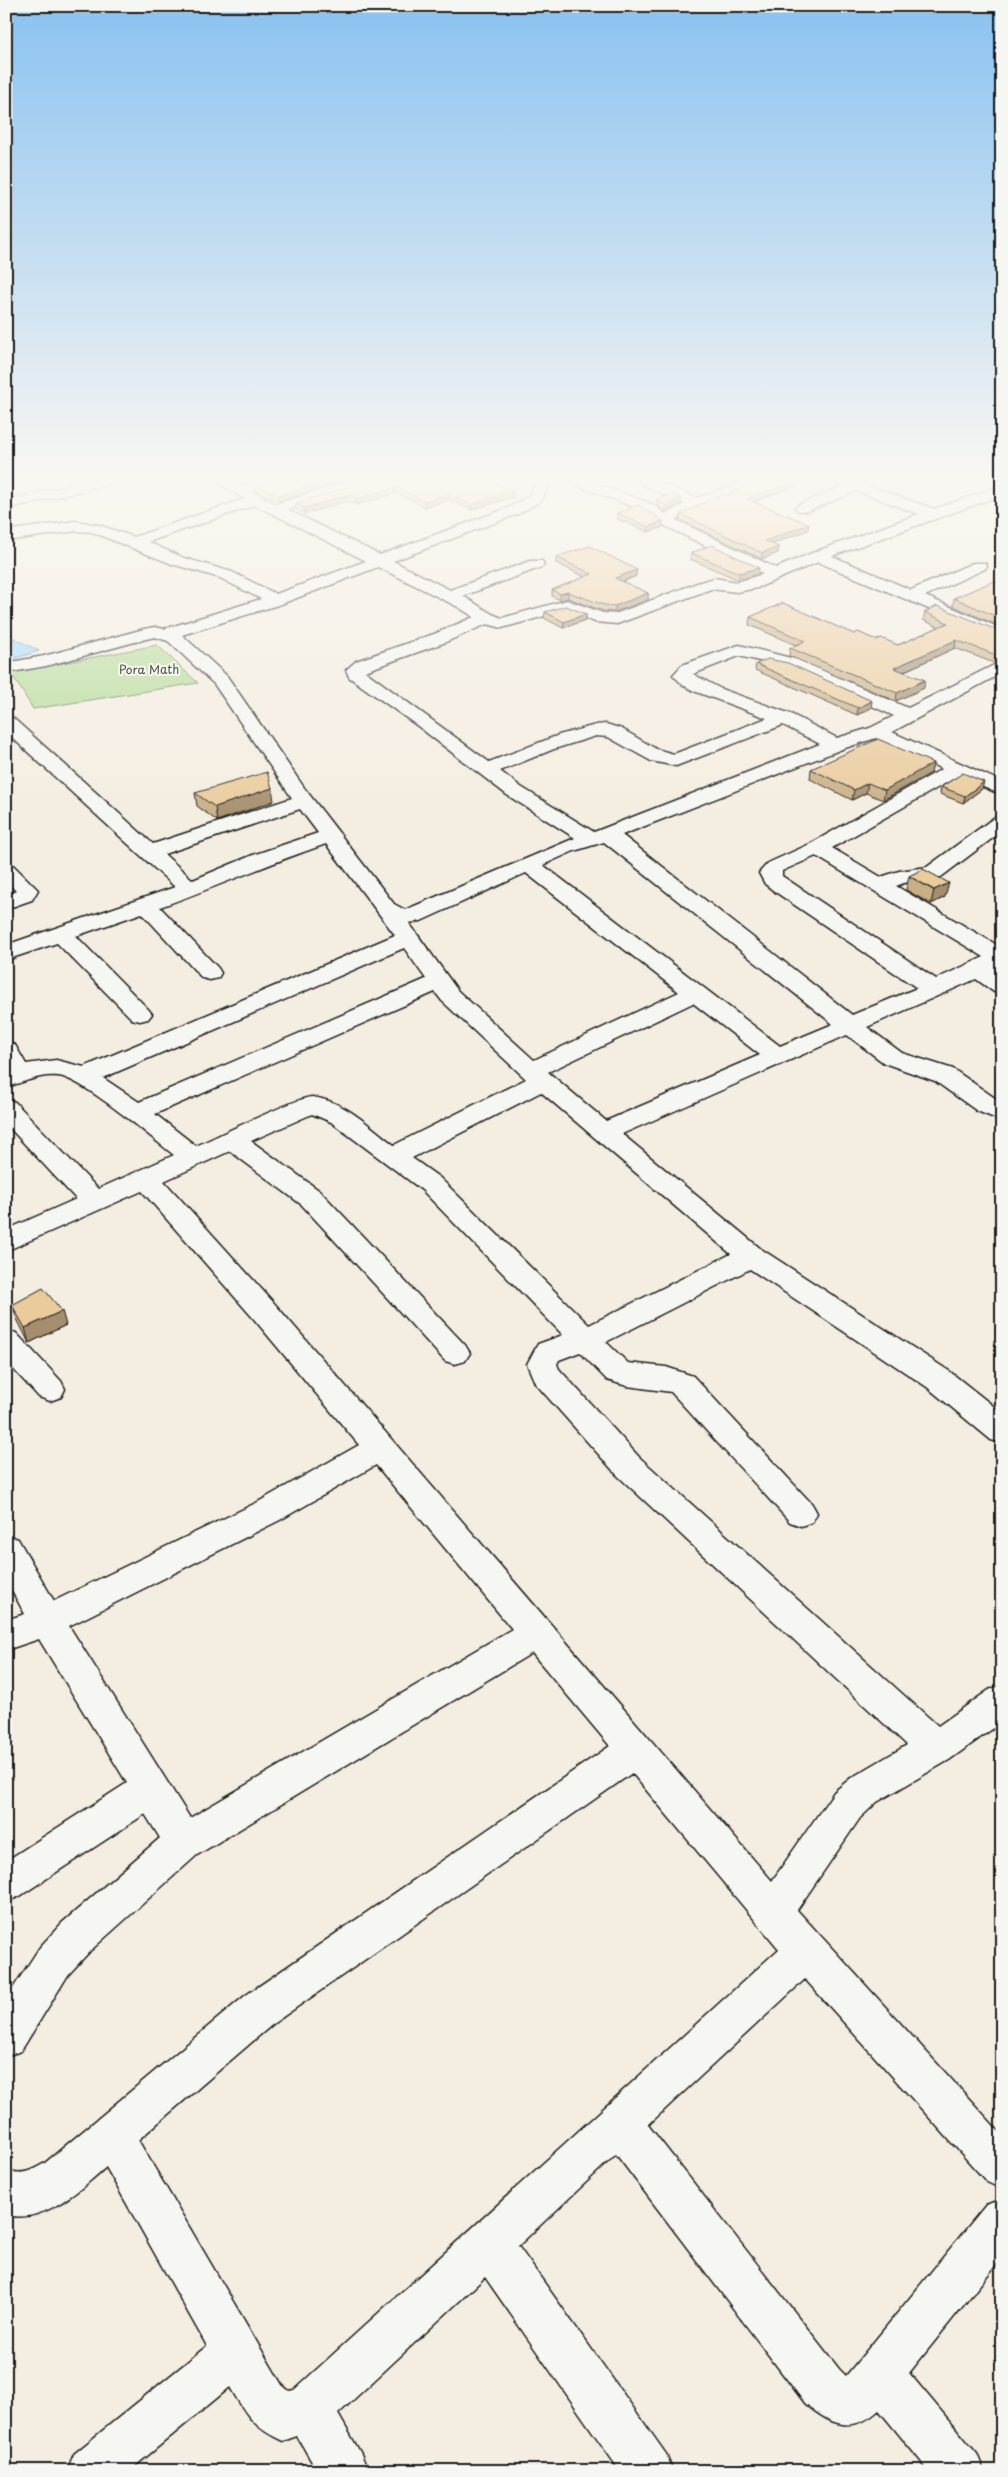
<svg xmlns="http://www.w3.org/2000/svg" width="1008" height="2477" viewBox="0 0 1008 2477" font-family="'Playpen Sans',sans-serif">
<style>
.green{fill:#b3da96;stroke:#687b59}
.water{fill:#9ed8ff;stroke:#6a8da4}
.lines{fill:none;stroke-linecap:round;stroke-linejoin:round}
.minor-casing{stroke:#1c1c1c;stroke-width:3}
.minor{fill:#f6f6f2;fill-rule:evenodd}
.wall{fill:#c9af86;stroke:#1c1c1c}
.shaded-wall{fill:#a48e6d;stroke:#1c1c1c}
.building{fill:#eacb9c;stroke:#1c1c1c}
.labels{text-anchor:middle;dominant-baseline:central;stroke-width:4;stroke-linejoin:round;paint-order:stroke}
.far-park-label{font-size:12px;fill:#495541;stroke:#f6f6f2}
</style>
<rect width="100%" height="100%" fill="#f4ede1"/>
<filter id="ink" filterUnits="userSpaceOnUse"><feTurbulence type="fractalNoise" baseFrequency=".02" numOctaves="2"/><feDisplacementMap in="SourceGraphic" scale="10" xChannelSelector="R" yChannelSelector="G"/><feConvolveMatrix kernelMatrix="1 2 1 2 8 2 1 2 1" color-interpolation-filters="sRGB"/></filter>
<g filter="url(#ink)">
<polygon class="green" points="157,645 198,683 33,709 11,673"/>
<polygon class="water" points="6,634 39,651 6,661"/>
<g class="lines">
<defs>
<g id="minor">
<polygon points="89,481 112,481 110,484 6,509 6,500"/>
<path d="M215,481H232L240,485L259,481H283L281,484L251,491L276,504L350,481H360L362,484L360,487L288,510L380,555L508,508L530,495L537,481H551L541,501L518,514L393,561L450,590L530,561H542L544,564L542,567L463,596L492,614L502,618L567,600L603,613L615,614L700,582L715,578L737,582L763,574L659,523L644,511L573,484L571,481H590L654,505L665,514L685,504L641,484L639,481H657L697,498L748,481H768L766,484L710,503L676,520L776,568L812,553L919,514L857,491L808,511H798L795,508L798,505L844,486L838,484L836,481H855L934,509L1002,486V495L832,556L911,590L973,563H985L987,566L985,569L925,596L1002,629V640L818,562L757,588L737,592L711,589L617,624L595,622L566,610L502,628L487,624L446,642L365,671L489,762L559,735L596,725L606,724L622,729L656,749L674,754L767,718L694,691L683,685L673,675L682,665L739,645L799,660L908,708L1002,661V673L892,732L1002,782V795L958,776L832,848L881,877L899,871L927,867L995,817L1002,815V831L941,877L904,883L896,886L1002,948V966L994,970L1002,976V994L994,992L976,979L867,1027L902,1053L953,1069L1002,1103V1121L977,1111L935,1081L884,1063L847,1035L622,1134L761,1249L949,1371L1002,1413V1443L991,1440L927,1387L750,1269L606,1342L628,1363L666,1367L693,1376L812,1504L817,1513L812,1522L801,1526L790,1522L671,1392L627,1386L607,1380L580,1352L559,1360L557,1364L559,1369L639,1457L938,1726L989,1690L1002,1685V1722L949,1760L877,1802L860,1818L797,1910L1002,2135V2189L987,2182L805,1979L648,2125L839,2369L846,2376L986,2205L1002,2199V2257L909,2373L977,2454L984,2471H929L879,2410C852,2435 829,2424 805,2403L616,2154L518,2246L666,2454L673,2471H620L485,2277L338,2414L361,2454L368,2471H317L297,2436L283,2441C253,2428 246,2414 230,2387L129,2471H67L74,2454L207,2346L106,2167C82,2188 40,2227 6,2214V2170C22,2176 31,2171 45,2163L246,1995L610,1746L532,1653L197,1855L90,1951L68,1975L21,2051L6,2056V1999L40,1947L62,1923L160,1838L145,1814L20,1896L6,1902V1861L127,1783L39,1639L6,1650V1620L25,1614L6,1580V1535L18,1539L54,1601L258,1502L359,1445L254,1319L142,1191L6,1251V1230L76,1199L6,1124V1100L15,1102L98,1189L174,1155C152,1138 82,1078 58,1076C39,1074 23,1083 6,1087V1042L15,1045L26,1064L56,1060L84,1067L395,935L326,844C270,863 216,887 160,907L218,968L221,973L218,978L210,980L202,978L142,913L76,936L148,1009L152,1014L148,1019L140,1021L132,1019L57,943L6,960V945L175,887L6,732V716L13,718L153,844L292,798L214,684L168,641L155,637L146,639L46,666L6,673V663L44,656L144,629L155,627L164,629L261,599L220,578L172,564L92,532L76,531L6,541V531L76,521L99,525L134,537L244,499ZM255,505L366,561L276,594L232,572L184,558L148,542ZM378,567L458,607L474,617L434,634L356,661L346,670L349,677L419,727L507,795L575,838L405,910L394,904L305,789L227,676L182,635L281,604ZM739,656L788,668L894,716L870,728L837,738L791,714L721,689L693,674ZM783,725L820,744L594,832L521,787L500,771L554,749L596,736L608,737L651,761L676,766ZM876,738L942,769L810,844L768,863L759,873L765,884L774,891L917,988L852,1015L622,835L842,749ZM300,809L318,833L253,855L193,880L164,854ZM604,842L833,1024L780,1046L543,865L574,851ZM816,856L984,957L936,979L782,876V871ZM526,873L679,992L534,1060L458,991L409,923L421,921ZM404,948L426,979L139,1102L103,1078ZM435,992L442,1001L526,1079L394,1145C369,1126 345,1101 312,1097C300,1096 214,1138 196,1146L155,1114ZM693,1003L760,1055L606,1121L548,1072ZM541,1092L731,1254L589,1325L440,1178L412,1158ZM312,1114L331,1122L422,1190L563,1335L538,1344L527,1364L535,1383L617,1475L907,1745L851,1778L834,1792L772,1881L274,1303L164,1181L230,1151L302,1205L445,1361L455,1364L465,1361L470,1353L465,1345L320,1191L251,1141ZM376,1465L512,1629L190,1818L69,1626L280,1520ZM632,1773L779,1949L294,2390L289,2391L282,2385L138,2140L274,2023Z"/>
<polygon points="6,863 13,865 38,890 32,900 6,909 6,895 16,891 6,881"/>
<polygon points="6,1330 16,1333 61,1381 65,1389 61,1397 50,1401 39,1397 6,1361"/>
</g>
</defs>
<use href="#minor" class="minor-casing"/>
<use href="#minor" class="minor"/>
</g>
<g class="wall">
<polygon points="279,481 345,481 279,501 256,492 256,486"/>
<polygon points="766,481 809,481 754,502 809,524 808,530 772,544 778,553 762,559 680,520 681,514"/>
<polygon points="360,483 513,497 471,510 449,500 425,507 396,493 356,505 347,501 305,514 296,509 295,504"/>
<polygon points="681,498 681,504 665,512 657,505 657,499"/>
<polygon points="617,513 663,527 648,532 617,519"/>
<polygon points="691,553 758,574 739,580 690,559"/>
<polygon points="556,557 636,576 623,582 648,593 648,600 615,612 603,611 568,598 560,600 552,596 552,590 585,577 556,563"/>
<polygon points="1002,584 1002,627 953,606 954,598"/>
<polygon points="545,612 586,614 586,620 563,628 544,618"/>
<polygon points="925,612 1002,632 994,663 955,648 903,672 924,688 896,701 789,656 790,648 796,645 749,625 750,617 854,634 898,645 939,627 923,620"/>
<polygon points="756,664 871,708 857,715 755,670"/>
<polygon points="933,763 931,773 883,800 866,793 852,800 810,779 811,769"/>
<polygon points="941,787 982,789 963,803 940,794"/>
<polygon points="195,793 274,801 217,821 197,806"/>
<polygon points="909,876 945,897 931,904 906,890"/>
<polygon points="12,1305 66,1325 29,1343 17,1319"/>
</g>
<g class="shaded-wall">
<polygon points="240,481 252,481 240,483"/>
<polygon points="326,481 345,481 279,501 279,495"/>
<polygon points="727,481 744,481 721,488 721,482"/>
<polygon points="795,481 809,481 746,504 747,499"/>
<polygon points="396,487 396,493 356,505 356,499"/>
<polygon points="513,491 513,497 471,510 471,505"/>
<polygon points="449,494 449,500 425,507 425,501"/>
<polygon points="347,495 347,501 305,514 304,508"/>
<polygon points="681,498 681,504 665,512 666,506"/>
<polygon points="663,521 663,527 648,532 648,527"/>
<polygon points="809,524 808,530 765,547 765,541"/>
<polygon points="779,547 778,553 762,559 762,553"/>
<polygon points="759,568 758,574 739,580 739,573"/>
<polygon points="637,570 636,576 615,584 615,578"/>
<polygon points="568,592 568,598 560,600 560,594"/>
<polygon points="648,593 648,600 615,612 615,606"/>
<polygon points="586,614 586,620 563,628 564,622"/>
<polygon points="956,640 955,648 893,676 894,668"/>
<polygon points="1002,653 1002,659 994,663 996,655"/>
<polygon points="925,680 924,688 896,701 897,693"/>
<polygon points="872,701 871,708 857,715 858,708"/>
<polygon points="933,763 931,773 883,800 885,790"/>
<polygon points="984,782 982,789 963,803 965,796"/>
<polygon points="868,783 866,793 852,800 854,790"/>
<polygon points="272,788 274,801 217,821 215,807"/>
<polygon points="949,883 945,897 931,904 934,890"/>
<polygon points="62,1311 66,1325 29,1343 25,1328"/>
</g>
<g class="building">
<polygon points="279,481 326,481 279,495 256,486"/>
<polygon points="362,481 489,481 513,491 471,505 449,494 425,501 396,487 356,499 347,495 304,508 295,504 360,483"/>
<polygon points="766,481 795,481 747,499 809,524 765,541 779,547 762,553 681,514 711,499"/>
<polygon points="671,494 681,498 666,506 657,499"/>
<polygon points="639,505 663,521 648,527 617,513"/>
<polygon points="712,545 759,568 739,573 691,553"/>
<polygon points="590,546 637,570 615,578 648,593 615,606 604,605 568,592 560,594 552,590 592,574 556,557"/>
<polygon points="994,581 1002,584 1002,619 954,598"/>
<polygon points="783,603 854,634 858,632 876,640 881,638 898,645 948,623 925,612 937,606 1002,632 1002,653 996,655 956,640 894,668 925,680 897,693 790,648 805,641 750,617"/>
<polygon points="566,606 586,614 564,622 545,612"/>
<polygon points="768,659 788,663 872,701 858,708 756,664"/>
<polygon points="878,739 933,763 885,790 868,783 854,790 811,769"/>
<polygon points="267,772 272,788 215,807 195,793"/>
<polygon points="963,773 984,782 965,796 941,787"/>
<polygon points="923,869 949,883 934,890 909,876"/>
<polygon points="43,1288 62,1311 25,1328 12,1305"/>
</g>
</g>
<linearGradient id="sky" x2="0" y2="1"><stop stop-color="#8ac2f1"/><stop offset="0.58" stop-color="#faf7f2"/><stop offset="1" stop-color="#faf7f2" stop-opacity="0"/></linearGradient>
<rect width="1008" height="827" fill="url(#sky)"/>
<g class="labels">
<g class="far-park-label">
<text x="149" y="669">Pora Math</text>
</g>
</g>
<rect width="1008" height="2477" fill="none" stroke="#f6f6f2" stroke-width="25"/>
<rect x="12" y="12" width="983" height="2452" fill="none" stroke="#1c1c1c" stroke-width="2" filter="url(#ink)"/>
</svg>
